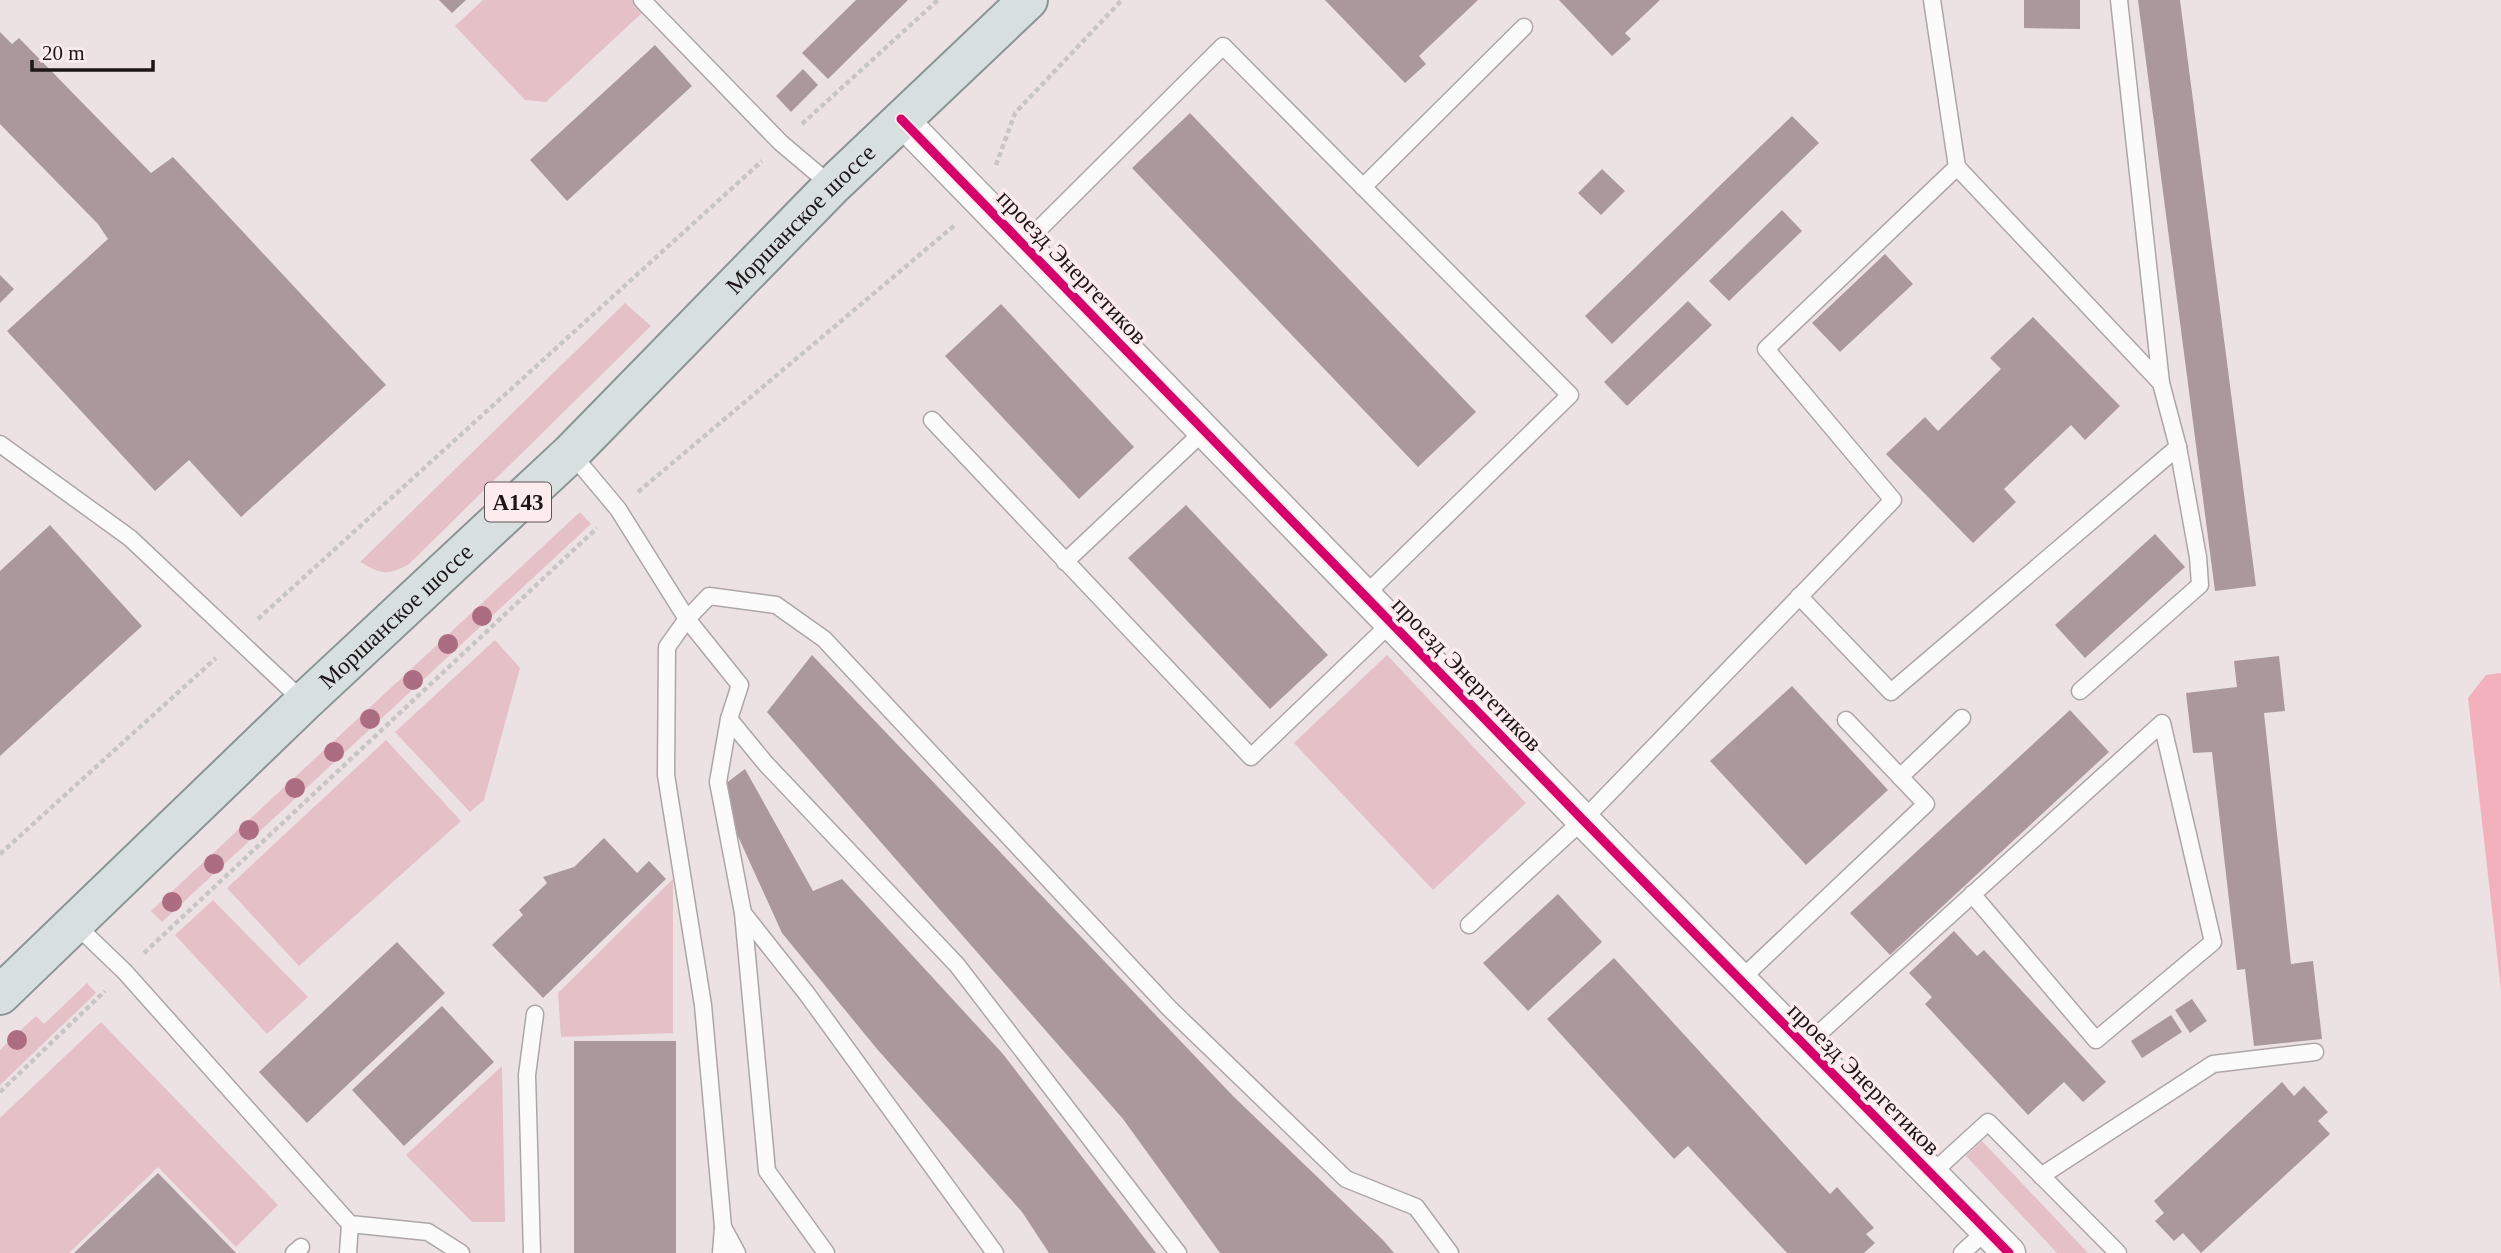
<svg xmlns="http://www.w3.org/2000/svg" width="2501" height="1253" viewBox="0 0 2501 1253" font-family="'Times New Roman',serif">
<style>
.green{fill:#e5c0c6}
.water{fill:#f2b1bd}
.building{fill:#ab989c}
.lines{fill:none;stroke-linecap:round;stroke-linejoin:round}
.lane-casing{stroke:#ada6a7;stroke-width:19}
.street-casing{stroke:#ada6a7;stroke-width:35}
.primary-casing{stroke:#8b9495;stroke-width:42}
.path{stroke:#c8c5c5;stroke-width:4.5;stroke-dasharray:5 3.5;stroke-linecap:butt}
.lane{stroke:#fcfbfb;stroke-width:16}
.street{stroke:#fcfbfb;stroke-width:32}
.primary{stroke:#d8dfdf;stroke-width:38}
.cycleway-casing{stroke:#feebed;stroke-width:13}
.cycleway{stroke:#d6006c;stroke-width:9}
.tree{fill:#ac6d82}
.labels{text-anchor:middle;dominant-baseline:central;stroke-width:7;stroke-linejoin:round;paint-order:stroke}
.shield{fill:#feebed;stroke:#5f5556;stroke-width:2}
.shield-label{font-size:23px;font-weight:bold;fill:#1b1516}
.street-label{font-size:24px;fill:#1b1516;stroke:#feebed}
</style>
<rect width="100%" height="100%" fill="#ece2e4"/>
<g class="green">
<polygon points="483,0 632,0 643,12 546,102 525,100 455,26"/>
<path d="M625,303L651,326L408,565C385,576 382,574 360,562Z"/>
<polygon points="580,512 591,524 162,922 151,911"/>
<polygon points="495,640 520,668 484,800 470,812 395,732"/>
<polygon points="1387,655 1526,803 1433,890 1294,743"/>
<polygon points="386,740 461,821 299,966 227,888"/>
<polygon points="673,879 673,1033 561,1037 558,993"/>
<polygon points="213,900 308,997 267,1034 175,935"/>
<polygon points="87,983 96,993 0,1085 0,1050 36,1016 44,1024"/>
<polygon points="101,1022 278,1205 236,1247 158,1167 69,1253 0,1253 0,1118"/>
<polygon points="502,1066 505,1222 472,1222 406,1155"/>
<polygon points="1982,1141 2088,1253 2057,1253 1966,1156"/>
</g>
<polygon class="water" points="2501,673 2501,990 2468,698 2486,675"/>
<g class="building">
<polygon points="439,0 466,0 452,13"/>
<polygon points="856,0 908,0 828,79 802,53"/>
<polygon points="1325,0 1478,0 1419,56 1426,64 1405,83"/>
<polygon points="1559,0 1660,0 1625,33 1631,39 1612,56"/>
<polygon points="2024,0 2080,0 2080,29 2024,28"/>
<polygon points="2138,0 2180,0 2256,586 2215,591"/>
<polygon points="0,32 12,44 19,38 151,173 173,157 386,385 241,517 189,460 155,491 7,331 108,239 98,224 0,124"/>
<polygon points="655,45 692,86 567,201 530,160"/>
<polygon points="803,69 818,85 791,112 776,96"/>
<polygon points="1190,113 1476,412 1418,467 1132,168"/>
<polygon points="1792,116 1819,143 1612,344 1585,316"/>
<polygon points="1602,169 1625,191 1601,215 1578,193"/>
<polygon points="1782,210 1802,231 1729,301 1709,281"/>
<polygon points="1885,254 1913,284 1840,352 1812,323"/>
<polygon points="0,275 14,289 0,303"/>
<polygon points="1688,301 1712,325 1627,406 1604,382"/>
<polygon points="1001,304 1134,447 1079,499 945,356"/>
<polygon points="2033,317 2120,406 2085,440 2071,425 2004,489 2016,502 1973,543 1886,454 1925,417 1938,431 2001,369 1990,358"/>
<polygon points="1186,505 1328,655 1270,709 1128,558"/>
<polygon points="50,525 142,626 0,756 0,571"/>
<polygon points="2155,534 2185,567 2085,658 2055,625"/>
<polygon points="812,655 1233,1096 1383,1240 1394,1253 1220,1253 1123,1119 767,712"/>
<polygon points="2279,656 2285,711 2264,713 2291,964 2313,961 2322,1039 2254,1046 2245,969 2237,970 2212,752 2193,753 2186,693 2237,687 2234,661"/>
<polygon points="1792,686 1888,790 1806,865 1710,761"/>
<polygon points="2070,710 2109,752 1890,955 1850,913"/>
<polygon points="745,769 813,891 842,879 1003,1054 1156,1253 1049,1253 1022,1212 877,1049 782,933 717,790"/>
<polygon points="604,838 637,873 649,861 666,879 543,998 492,945 523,915 519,910 547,883 543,877 574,867"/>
<polygon points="1558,894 1602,942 1528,1011 1483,963"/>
<polygon points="1954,931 1977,956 1984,950 2106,1082 2083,1102 2064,1082 2028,1115 1925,1004 1932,997 1909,973"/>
<polygon points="397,942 445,993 307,1123 259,1072"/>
<polygon points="1614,958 1830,1194 1837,1187 1874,1228 1866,1234 1875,1243 1864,1253 1787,1253 1688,1146 1674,1159 1547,1019"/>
<polygon points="2192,999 2207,1021 2190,1033 2175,1010"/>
<polygon points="442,1006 494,1062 404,1146 352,1090"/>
<polygon points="2171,1015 2182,1032 2142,1058 2131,1041"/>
<rect x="574" y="1041" width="102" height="212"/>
<polygon points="2282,1082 2294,1096 2304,1086 2328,1112 2318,1121 2330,1134 2201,1253 2183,1233 2174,1241 2155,1221 2164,1213 2154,1201"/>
<polygon points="158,1173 236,1253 74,1253"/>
</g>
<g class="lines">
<defs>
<g id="lane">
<polyline points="642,0 781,143 832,186"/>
<polyline points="2119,0 2161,383"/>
<polyline points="1363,187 1524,27"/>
<polyline points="1023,245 1223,46 1570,395 1364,596"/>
<polyline points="932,420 1251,757 1391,623"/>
<polyline points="0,444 130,538 304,702"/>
<polyline points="571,453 618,509 687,619 667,647 666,775 703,1005 723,1227 737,1253"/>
<polyline points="1065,562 1204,431"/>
<polyline points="1799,596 1891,692 2178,447 2161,383 1957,167"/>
<polyline points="2080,691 2200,585 2198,557 2178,447"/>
<polyline points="729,719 766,764 957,965 1178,1253"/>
<polyline points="1900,777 1962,718"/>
<polyline points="743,913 767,1171 826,1253"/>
<polyline points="74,923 125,972 350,1224 428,1232 461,1253"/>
<polyline points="1469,925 1583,820 1893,500 1766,349 1957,167 1932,0"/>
<polyline points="1740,980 1926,804 1846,720"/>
<polyline points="1805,1046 2162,723 2213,942 2096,1040 1972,894"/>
<polyline points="1931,1174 1988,1122 2118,1253"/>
<polyline points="2041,1176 2213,1064 2315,1052"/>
<polyline points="294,1253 301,1247"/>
<polyline points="348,1253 350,1224"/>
<polyline points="532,1253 527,1075 535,1014"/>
<polyline points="721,1253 723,1227"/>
<polyline points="995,1253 807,994 743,913 718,782 729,719 740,685 687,619 709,596 776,605 824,639 1169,1008 1346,1179 1416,1207 1450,1253"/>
<polyline points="1962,1253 1987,1230"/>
</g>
<polyline id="street" points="901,119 1583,820 2009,1253"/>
<g id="primary">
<path id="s1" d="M0,995L304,702L571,453L832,186L1028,0"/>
</g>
</defs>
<use href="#lane" class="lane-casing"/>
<use href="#street" class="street-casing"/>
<use href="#primary" class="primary-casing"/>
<g class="path">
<polyline points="802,124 938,0"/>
<polyline points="996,165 1015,113 1122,0"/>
<polyline points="638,492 955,225"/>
<polyline points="258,619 762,161"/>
<polyline points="0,854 216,658"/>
<polyline points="144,953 597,528"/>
<polyline points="0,1092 105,991"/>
</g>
<use href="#lane" class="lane"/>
<use href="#street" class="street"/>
<use href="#primary" class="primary"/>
<defs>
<polyline id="cycleway" points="901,119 1583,820 2009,1253"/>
</defs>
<use href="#cycleway" class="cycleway-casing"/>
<use href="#cycleway" class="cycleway"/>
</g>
<g class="tree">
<circle cx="482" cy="616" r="10"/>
<circle cx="448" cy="644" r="10"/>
<circle cx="413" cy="680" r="10"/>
<circle cx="370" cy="719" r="10"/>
<circle cx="334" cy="752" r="10"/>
<circle cx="295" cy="788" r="10"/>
<circle cx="249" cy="830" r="10"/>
<circle cx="214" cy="864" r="10"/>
<circle cx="172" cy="902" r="10"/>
<circle cx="17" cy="1040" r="10"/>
</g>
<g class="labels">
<rect class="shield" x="485" y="482.5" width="66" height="39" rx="5"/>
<g class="shield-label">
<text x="518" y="502">А143</text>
</g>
<g class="street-label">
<text stroke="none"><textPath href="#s1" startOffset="1115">Моршанское шоссе</textPath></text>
<text transform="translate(1072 267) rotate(46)">проезд Энергетиков</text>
<text stroke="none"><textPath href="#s1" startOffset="548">Моршанское шоссе</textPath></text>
<text transform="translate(1467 674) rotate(46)">проезд Энергетиков</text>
<text transform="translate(1864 1079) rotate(45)">проезд Энергетиков</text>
</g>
</g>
<path d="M32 60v10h121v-10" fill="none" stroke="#1b1516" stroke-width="3.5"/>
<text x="42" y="60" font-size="21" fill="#1b1516" stroke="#feebed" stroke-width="5" paint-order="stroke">20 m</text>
</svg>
